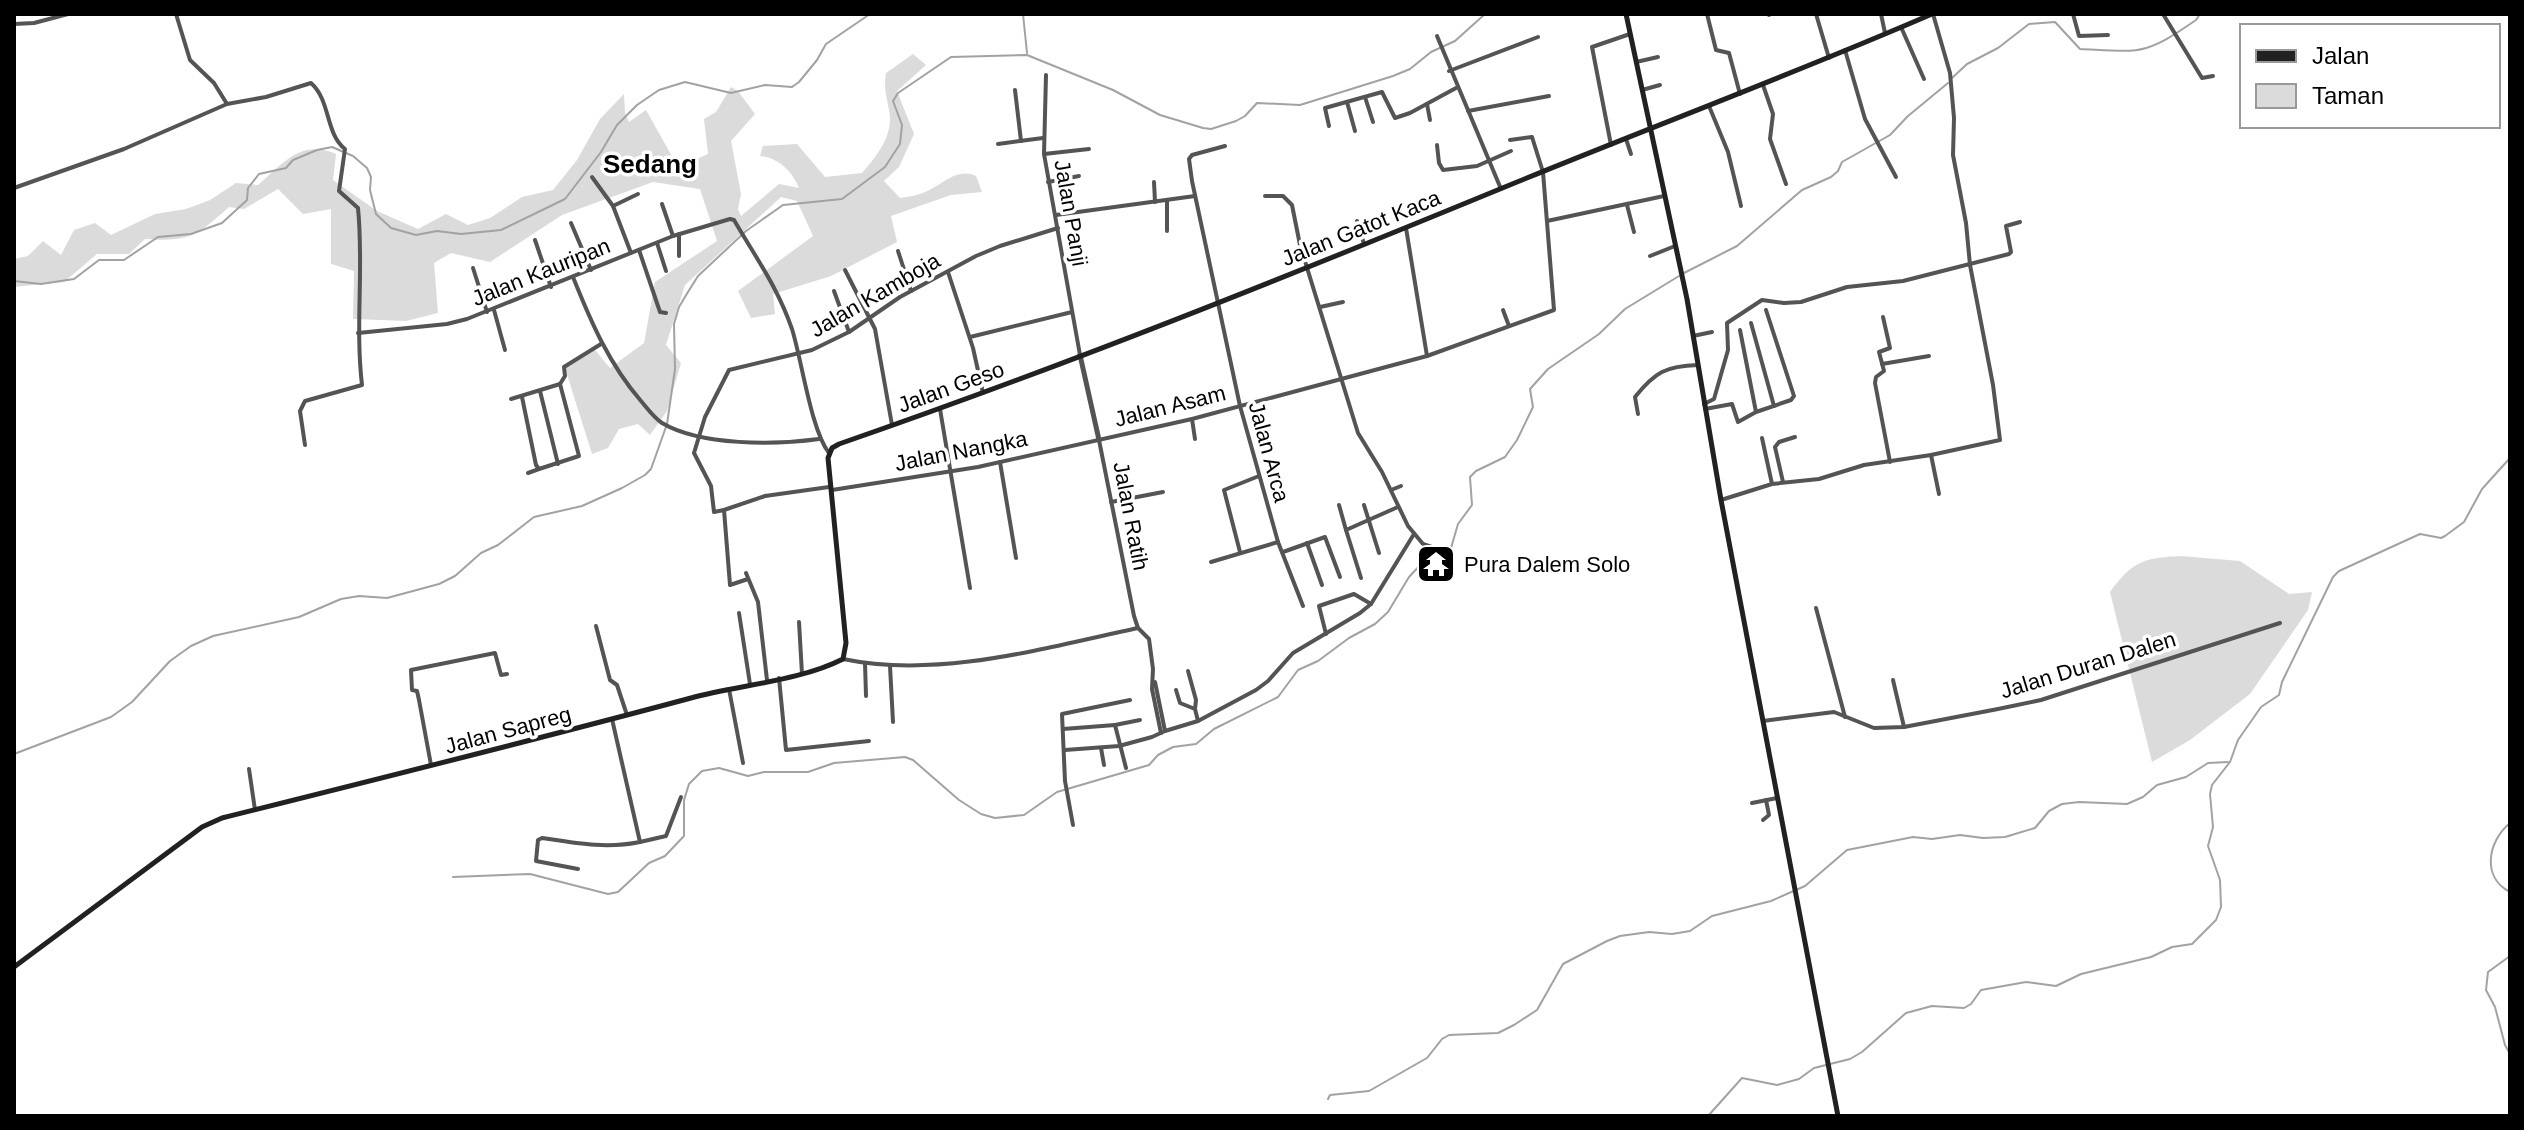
<svg xmlns="http://www.w3.org/2000/svg" width="2524" height="1130" viewBox="0 0 2524 1130" font-family="Helvetica,sans-serif">
<style>
.green{fill:#dbdbdb}
.lines{fill:none;stroke-linecap:round;stroke-linejoin:round}
.stream{stroke:#a2a2a2;stroke-width:2}
.minor{stroke:#545454;stroke-width:4}
.tertiary{stroke:#545454;stroke-width:5}
.secondary{stroke:#212121;stroke-width:5}
.labels{text-anchor:middle;dominant-baseline:central;stroke-width:7;stroke-linejoin:round;paint-order:stroke}
.street-label{font-size:22px;fill:#000;stroke:#fff}
.poi-label{font-size:22px;fill:#000;stroke:#fff;text-anchor:start}
.quarter-label{font-size:26px;font-weight:bold;fill:#000;stroke:#fff}
</style>
<rect width="100%" height="100%" fill="#fff"/>
<g class="green">
<path d="M913,54L926,65L897,91L914,134L899,167L884,181L900,198C906,197 914,196 920,194C940,188 955,166 976,176L982,192L951,195L891,216L897,242L831,276L773,294L775,314L751,318L738,291L813,236L797,201L781,197L685,285L666,345L681,363L667,411L650,435L638,424L619,429L608,448L592,454L565,368L595,350L610,368L644,343L655,282L717,241L700,189L653,182L562,215L490,262L451,253L434,263L438,313L406,321L353,319L354,271L331,264V209L303,214L278,189L244,209L229,207C196,236 191,242 145,239L129,254H97L64,282L14,287V259L28,256L43,241L61,255L74,230L95,223L111,235L155,214L186,209L210,200L236,183L258,185C284,163 300,139 336,154L333,180L377,211L418,229L446,214L468,225L490,218L522,197L553,190L577,160L600,119L624,94L625,113L629,122L646,110L678,167L708,154L704,119L716,112L731,87L738,91L755,114L731,141L741,194L738,209L741,216L779,184L799,188C793,172 778,157 760,156L763,146L797,144L825,177L862,173C875,158 891,139 890,117C888,99 883,92 886,73Z"/>
<path d="M2181,556L2240,561L2289,594L2312,592L2308,610L2250,694L2190,740L2152,762L2110,592C2133,561 2143,558 2181,556Z"/>
</g>
<g class="lines">
<g class="stream">
<polyline points="1023,14 1027,53"/>
<path d="M1952,78L1967,64L1998,48L2029,24L2055,22L2080,49C2141,52 2144,56 2196,20L2200,14"/>
<polyline points="1684,273 1737,246 1802,190 1831,177 1838,171 1842,162 1890,135 1908,116 1948,83"/>
<polyline points="14,281 41,284 74,279 99,260 124,260 158,237 191,234 222,223 247,200 248,188 259,174 286,168 293,160 317,150 332,147 353,156 367,168 371,177 370,190 376,214 391,228 416,235 437,231 461,234 501,230 565,199 601,152 617,125 637,105 659,90 685,82 731,93 765,85 792,87 799,82 817,60 826,44 870,14"/>
<polyline points="14,754 111,717 132,702 170,661 191,646 213,636 299,617 341,599 359,596 387,598 439,584 455,576 481,553 498,545 534,517 582,506 622,488 645,475 651,469 667,424 675,369 674,324 679,307 688,292 698,276 746,231 783,205 842,199 885,167 900,144 902,125 893,101 898,93 951,57 1027,55 1113,90 1160,115 1203,128 1211,129 1236,121 1245,116 1257,103 1300,105 1393,76 1410,69 1431,52 1455,41 1485,14"/>
<path d="M2510,823C2488,841 2481,877 2510,892"/>
<polyline points="453,877 530,874 608,894 618,892 649,863 665,856 684,836 684,800 689,784 702,771 719,768 748,776 764,772 808,772 834,763 905,757 913,760 959,800 981,814 995,818 1024,815 1057,792 1149,765 1158,755 1173,747 1196,744 1214,729 1278,697 1298,670 1318,661 1349,638 1375,624 1388,612 1409,577 1424,561 1435,553 1451,548 1458,524 1472,505 1470,477 1476,471 1505,457 1517,440 1533,407 1530,389 1548,369 1599,334 1625,309 1679,276"/>
<polyline points="2510,956 2488,972 2486,990 2495,1007 2505,1045 2510,1054"/>
<polyline points="1328,1099 1330,1095 1369,1091 1427,1058 1442,1039 1449,1035 1498,1033 1514,1025 1537,1010 1563,964 1607,941 1620,936 1649,932 1672,934 1690,931 1712,916 1771,901 1805,886 1847,850 1913,837 1932,839 1960,835 1983,838 2005,837 2035,828 2049,811 2062,804 2079,802 2127,804 2143,797 2157,785 2186,777 2208,763 2228,762"/>
<polyline points="1708,1116 1742,1078 1777,1085 1799,1079 1814,1068 1850,1059 1862,1052 1906,1013 1932,1006 1964,1008 1971,1004 1981,990 2026,982 2056,986 2081,974 2151,957 2172,947 2192,944 2216,920 2221,907 2220,880 2208,846 2213,827 2210,794 2212,785 2230,762 2238,740 2261,707 2279,695 2282,682 2333,577 2339,571 2420,534 2441,538 2445,536 2464,522 2482,489 2510,458"/>
</g>
<g class="minor">
<path d="M176,14L190,60L214,83L227,104L266,97L311,83C331,101 325,133 345,149L339,191L358,208C364,267 355,326 362,385L305,401L300,411L305,445"/>
<polyline points="1707,14 1716,50 1729,53 1740,94"/>
<polyline points="1769,14 1769,15"/>
<polyline points="1816,14 1829,58"/>
<polyline points="1881,14 1885,33"/>
<polyline points="2073,14 2079,36 2108,35"/>
<polyline points="2163,14 2202,78 2213,76"/>
<polyline points="14,24 34,23 68,14"/>
<polyline points="1901,27 1924,79"/>
<polyline points="1437,36 1501,189"/>
<polyline points="1845,50 1865,119 1896,177"/>
<polyline points="1636,62 1658,57"/>
<polyline points="1449,71 1538,37"/>
<polyline points="1046,75 1044,154 1080,355"/>
<polyline points="1763,85 1773,114 1770,139 1786,184"/>
<polyline points="1015,90 1021,141"/>
<polyline points="1642,90 1660,85"/>
<polyline points="1365,97 1373,122"/>
<polyline points="1347,102 1355,131"/>
<polyline points="1427,104 1430,120"/>
<polyline points="1709,106 1728,152 1741,206"/>
<polyline points="1468,111 1549,96"/>
<polyline points="1329,126 1325,108 1382,92 1395,118 1410,113 1456,88"/>
<polyline points="1626,139 1631,154"/>
<polyline points="998,144 1043,138"/>
<polyline points="1437,145 1439,163 1443,170 1477,166 1511,151"/>
<polyline points="1611,145 1592,47 1630,34"/>
<polyline points="1225,146 1192,155 1189,159 1192,181 1240,406 1278,542 1303,606"/>
<polyline points="1044,154 1089,149"/>
<polyline points="592,177 613,206 631,253"/>
<polyline points="1048,182 1079,176"/>
<polyline points="1154,182 1155,202"/>
<polyline points="14,188 124,149 227,104"/>
<polyline points="1265,196 1283,196 1292,205 1300,245 1358,433 1382,472 1408,526 1423,544 1443,551"/>
<polyline points="1167,201 1167,231"/>
<polyline points="662,204 673,236"/>
<polyline points="1627,205 1634,232"/>
<polyline points="613,206 638,194"/>
<polyline points="1056,215 1195,196"/>
<polyline points="1357,221 1364,244"/>
<polyline points="1547,221 1664,196"/>
<polyline points="571,223 591,270"/>
<polyline points="1406,228 1427,356"/>
<polyline points="535,240 551,287"/>
<polyline points="657,243 666,271"/>
<polyline points="639,250 660,312 666,313"/>
<polyline points="898,251 911,291"/>
<polyline points="679,256 679,234"/>
<polyline points="1650,256 1675,246"/>
<polyline points="473,268 487,312"/>
<polyline points="845,270 875,329 892,425"/>
<polyline points="948,272 973,348 983,393"/>
<path d="M573,277C591,322 609,364 641,401C647,408 653,417 662,423C701,446 775,445 819,439"/>
<polyline points="834,291 849,332"/>
<polyline points="1320,307 1343,302"/>
<polyline points="494,310 505,350"/>
<polyline points="1503,310 1509,326"/>
<polyline points="1883,317 1890,348 1879,352 1884,371 1876,377 1875,383 1890,462"/>
<polyline points="1751,323 1774,406"/>
<path d="M358,333L447,324L467,319L673,236L730,219L734,220C756,258 777,286 792,329C802,361 811,430 829,453"/>
<polyline points="1693,336 1712,332"/>
<polyline points="970,337 1072,312"/>
<polyline points="1882,364 1929,356"/>
<polyline points="540,391 558,464"/>
<polyline points="522,397 536,465 539,469 579,456 560,384"/>
<polyline points="511,399 560,384 565,376 564,367 601,344"/>
<polyline points="1704,404 1714,399 1728,350 1727,323 1762,300 1784,303 1801,302 1847,287 1903,281 2009,254 2011,252 2006,226 2020,222"/>
<polyline points="940,409 970,588"/>
<polyline points="1705,409 1732,404 1738,422 1756,412 1740,330"/>
<polyline points="1756,412 1791,400 1794,396 1766,310"/>
<path d="M1638,414L1635,397C1655,372 1666,366 1698,365"/>
<polyline points="1192,419 1195,439"/>
<polyline points="1762,438 1772,484"/>
<polyline points="1099,440 1134,616 1138,628 1149,639 1153,669 1152,689 1161,733"/>
<polyline points="1931,455 1939,494"/>
<polyline points="1000,462 1016,558"/>
<polyline points="528,473 539,469"/>
<polyline points="1783,482 1775,447 1779,442 1795,437"/>
<polyline points="832,490 978,467 1192,419 1427,356 1554,310 1543,172 1532,137 1510,140"/>
<polyline points="1391,490 1401,486"/>
<polyline points="1721,500 1772,484 1819,479 1864,465 1931,455 2000,440 1993,385 1970,265 1966,223 1953,155 1954,118 1950,73 1933,14"/>
<polyline points="1111,502 1163,492"/>
<polyline points="1339,505 1346,530"/>
<polyline points="1364,505 1379,553"/>
<polyline points="724,510 765,496 829,487"/>
<polyline points="1307,543 1322,585"/>
<polyline points="1240,552 1224,490 1259,476"/>
<polyline points="1283,552 1325,537 1340,577"/>
<polyline points="1211,562 1278,542"/>
<polyline points="746,573 758,602 767,680"/>
<polyline points="1361,578 1346,530 1398,507"/>
<polyline points="748,579 730,585 724,510 714,512 711,486 694,453 705,417 729,370 812,350 849,332 900,297 976,256 1000,246 1058,228"/>
<polyline points="1816,608 1845,717"/>
<polyline points="739,613 750,684"/>
<polyline points="799,622 802,674"/>
<polyline points="596,626 610,680 617,685 627,715"/>
<polyline points="1326,634 1319,606 1354,594 1371,604"/>
<path d="M843,659C938,679 1044,648 1138,628"/>
<polyline points="865,663 866,696"/>
<polyline points="890,666 893,722"/>
<polyline points="1188,671 1196,700 1195,709 1198,721"/>
<polyline points="779,678 786,750 869,741"/>
<polyline points="1893,680 1904,727"/>
<polyline points="1155,682 1165,731"/>
<polyline points="729,689 743,763"/>
<polyline points="1176,690 1180,703 1195,709"/>
<polyline points="1763,721 1834,712 1874,728 1904,727 1998,709 2041,700 2280,623"/>
<polyline points="1115,725 1140,720"/>
<polyline points="1063,729 1115,725 1126,768"/>
<polyline points="1101,748 1104,765"/>
<polyline points="1065,750 1119,746 1152,737 1165,731 1198,721 1256,690 1268,681 1293,653 1360,613 1371,604 1414,534"/>
<polyline points="431,765 419,700 417,691 412,690 411,670 495,653 501,675 507,674"/>
<polyline points="249,769 255,810"/>
<polyline points="1752,803 1777,798"/>
<polyline points="1763,820 1769,815 1766,800"/>
<polyline points="1073,825 1065,781 1062,714 1130,700"/>
<polyline points="640,842 666,836 681,797"/>
<path d="M578,869L536,861L538,840L542,838C575,843 606,849 640,842L612,719"/>
</g>
<polyline class="tertiary" points="1080,355 1099,440"/>
<g class="secondary">
<polyline points="1626,14 1687,299 1721,500 1838,1116"/>
<path d="M14,967L202,827L222,818C378,779 535,740 691,698C739,685 800,681 843,659L846,643L828,458L832,448L839,444C1062,367 1281,279 1500,189C1643,130 1789,76 1932,14"/>
</g>
</g>
<defs>
<symbol id="temple-square" viewBox="-11 -11 22 22"><rect x="-9" y="-9" width="18" height="18" rx="4" fill="#000" stroke="#fff"/><path d="M0-6L5-2H3V0L6.5 2.5H4V6H1.5V3h-3V6H-4V2.5H-6.5L-3 0V-2H-5Z" fill="#fff"/></symbol>
</defs>
<g fill-rule="evenodd">
<use href="#temple-square" x="1414" y="542" width="44" height="44"/>
</g>
<g class="labels">
<g class="street-label">
<text transform="translate(1071 213) rotate(80)">Jalan Panji</text>
<text transform="translate(1361 228) rotate(-22)">Jalan Gatot Kaca</text>
<text transform="translate(541 272) rotate(-22)">Jalan Kauripan</text>
<text transform="translate(875 295) rotate(-30)">Jalan Kamboja</text>
<text transform="translate(951 387) rotate(-20)">Jalan Geso</text>
<text transform="translate(1170 406) rotate(-14)">Jalan Asam</text>
<text transform="translate(961 451) rotate(-11)">Jalan Nangka</text>
<text transform="translate(1269 452) rotate(75)">Jalan Arca</text>
<text transform="translate(1131 516) rotate(79)">Jalan Ratih</text>
<text transform="translate(2088 665) rotate(-17)">Jalan Duran Dalen</text>
<text transform="translate(508 730) rotate(-15)">Jalan Sapreg</text>
</g>
<g class="poi-label">
<text x="1464" y="564">Pura Dalem Solo</text>
</g>
<g class="quarter-label">
<text x="650" y="164">Sedang</text>
</g>
</g>
<rect width="2524" height="1130" fill="none" stroke="#000000" stroke-width="32"/>
<rect x="2240" y="24" width="260" height="104" fill="#ffffff" stroke="#999999" stroke-width="2"/>
<rect x="2256" y="50" width="40" height="12" fill="#212121" stroke="#999999" stroke-width="2"/>
<text x="2312" y="64" font-size="24" fill="#000000">Jalan</text>
<rect x="2256" y="84" width="40" height="24" fill="#dbdbdb" stroke="#999999" stroke-width="2"/>
<text x="2312" y="104" font-size="24" fill="#000000">Taman</text>
</svg>
